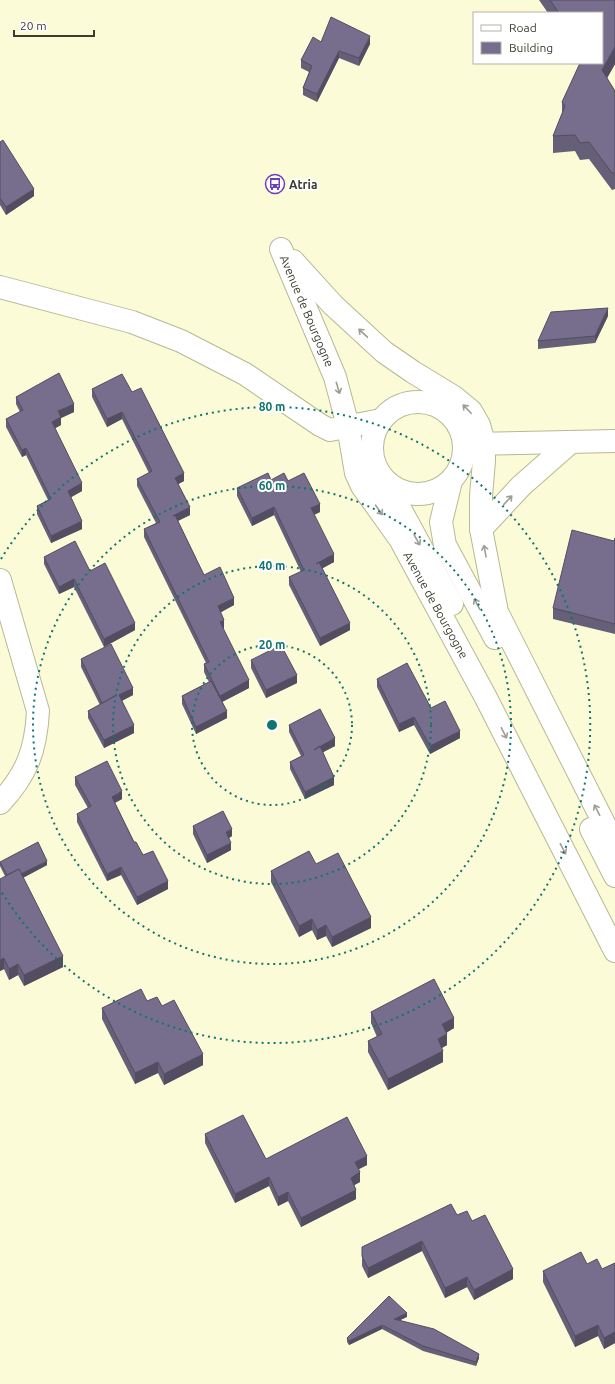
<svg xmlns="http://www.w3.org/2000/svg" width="615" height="1384" viewBox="0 0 615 1384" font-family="Ubuntu,sans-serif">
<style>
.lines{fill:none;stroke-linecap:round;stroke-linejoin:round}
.street-casing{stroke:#b8b895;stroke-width:24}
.street{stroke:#fff;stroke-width:22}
.wall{fill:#655f78}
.shaded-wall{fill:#534d62}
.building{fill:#766e8c;stroke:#534d62}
.oneway{stroke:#9e9d96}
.ring{fill:none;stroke:#0f766e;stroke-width:2;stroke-dasharray:2 4}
.labels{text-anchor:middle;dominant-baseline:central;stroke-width:4;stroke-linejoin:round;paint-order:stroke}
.poi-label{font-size:12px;font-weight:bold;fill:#3c3b2d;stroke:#fff;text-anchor:start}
.street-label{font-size:12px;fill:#3c3b2d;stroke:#fff}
.centre{fill:#0f766e;stroke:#fff;stroke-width:2}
.ring-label{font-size:12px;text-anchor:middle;font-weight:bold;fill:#0f766e;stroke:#fff;stroke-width:4;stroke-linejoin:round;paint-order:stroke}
</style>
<rect width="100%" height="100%" fill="#fcfbd7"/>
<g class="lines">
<defs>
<g id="street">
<polyline points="281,249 335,377 348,426 356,473 362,486 400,539 485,696 615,951"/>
<polyline points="293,261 333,305 384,352 413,372 454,397 471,411 479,425 484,443 484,461 481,496 481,529 497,612 615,845"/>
<polyline points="0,287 132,322 181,341 245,374 320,425 330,430 381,420"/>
<circle cx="418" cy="448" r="46"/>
<polyline points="470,444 615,441"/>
<polyline points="385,481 452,604"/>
<polyline points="451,481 441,522 445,545 495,638"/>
<polyline points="481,529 521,486 571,442"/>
<path d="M0,580L38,711C36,750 27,774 0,803"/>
<polyline points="591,829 615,876"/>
</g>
</defs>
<use href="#street" class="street-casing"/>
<use href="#street" class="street"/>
</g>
<g class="wall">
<polygon points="539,0 615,0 615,64 607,78 615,91 615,189 612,190 589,159 580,160 575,151 553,153 553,136 562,114 562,102 602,63 602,13 548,13"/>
<polygon points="321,42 370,44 359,66 339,58 317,102 303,95 303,88 309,72 301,68 301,60"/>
<polygon points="0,142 34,196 6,215 0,205"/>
<polygon points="608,316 595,343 538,349 538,341"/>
<polygon points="92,389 132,392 184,481 178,484 190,515 178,521 204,575 234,605 220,612 224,628 223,628 249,688 222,702 227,718 196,734 182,704 182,696 209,682 204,672 204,664 206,663 144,537 144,529 156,523 137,486 137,479 149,473 122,419 107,427 92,397"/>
<polygon points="16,397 74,412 61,418 61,425 55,428 82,491 71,497 82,529 51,543 37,514 37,506 48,500 26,455 22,457 6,427 6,419 20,412 16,404"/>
<polygon points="271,480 288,481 320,512 314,515 334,562 322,568 350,630 320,646 289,585 289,577 301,572 274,515 252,526 237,496 237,488"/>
<polygon points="615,538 615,634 553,619 553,608 614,541"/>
<polygon points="44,557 90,571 135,630 104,647 74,587 59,594 44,564"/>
<polygon points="81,659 133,695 122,701 134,733 104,748 88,718 88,711 100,705 81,667"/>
<polygon points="251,660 297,683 266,698 251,668"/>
<polygon points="377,679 431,708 460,738 430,754 414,725 399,732 377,687"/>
<polygon points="289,725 335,746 323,752 334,785 305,799 290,769 290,762 301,756 289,732"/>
<polygon points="75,777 122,799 115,803 134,842 168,889 137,905 121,875 107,881 77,822 77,814 88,808 75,785"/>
<polygon points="193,826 232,836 229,838 231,850 207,863 193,834"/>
<polygon points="0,862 47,865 23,878 63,967 24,986 18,975 9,980 4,969 0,971 5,876 0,866"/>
<polygon points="316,864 371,928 332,947 326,936 317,940 312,930 299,937 271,882 271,871"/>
<polygon points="147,1001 162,1006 203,1065 164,1085 158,1073 135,1084 102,1019 102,1008"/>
<polygon points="371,1012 454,1028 446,1033 447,1045 442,1048 443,1062 388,1090 368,1052 368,1041 377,1037 371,1023"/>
<polygon points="205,1134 266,1159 367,1165 359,1169 360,1182 354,1185 356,1199 301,1227 288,1201 278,1206 269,1186 235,1203 205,1143"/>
<polygon points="457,1215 472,1221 513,1279 474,1300 467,1287 445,1298 422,1251 368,1278 362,1266 362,1247"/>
<polygon points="615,1263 615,1343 604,1349 598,1336 575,1347 543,1282 543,1271 587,1264 602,1269"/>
<polygon points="407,1317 400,1320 479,1358 476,1366 423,1351 382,1329 349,1345 347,1342 347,1338"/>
</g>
<g class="shaded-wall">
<polygon points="370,36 370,44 359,66 359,58"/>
<polygon points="615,47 615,64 602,87 602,70"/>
<polygon points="339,51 339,58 317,102 317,94"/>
<polygon points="34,189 34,196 6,215 6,207"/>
<polygon points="608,308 608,316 595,343 595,336"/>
<polygon points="74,404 74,412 61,418 61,425 52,430 52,422 58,411"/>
<polygon points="122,412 122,419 107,427 107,419"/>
<polygon points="26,448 26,455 22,457 22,450"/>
<polygon points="184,473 184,481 175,486 175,478"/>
<polygon points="82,483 82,491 68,499 68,491"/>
<polygon points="320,504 320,512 311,516 311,508"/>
<polygon points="190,507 190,515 173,523 173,516"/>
<polygon points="274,507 274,515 252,526 252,518"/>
<polygon points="82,521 82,529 51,543 51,536"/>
<polygon points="334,554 334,562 316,572 316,564"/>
<polygon points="74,579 74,587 59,594 59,587"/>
<polygon points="234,598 234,605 218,614 218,606"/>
<polygon points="224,620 224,628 220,630 220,622"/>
<polygon points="135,623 135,630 104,647 104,639"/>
<polygon points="350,623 350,630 320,646 320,638"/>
<polygon points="297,675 297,683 266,698 266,690"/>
<polygon points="249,680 249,688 220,703 220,696"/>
<polygon points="133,688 133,695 119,702 119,695"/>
<polygon points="227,711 227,718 196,734 196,727"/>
<polygon points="414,717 414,725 399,732 399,724"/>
<polygon points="134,725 134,733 104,748 104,740"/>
<polygon points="460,731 460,738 430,754 430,746"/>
<polygon points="335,738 335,746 314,757 314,750"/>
<polygon points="334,777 334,785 305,799 305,792"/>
<polygon points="122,791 122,799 112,804 112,797"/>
<polygon points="232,829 232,836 226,840 226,832"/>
<polygon points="231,843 231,850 207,863 207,855"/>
<polygon points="47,861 47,865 9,885 9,881"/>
<polygon points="121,867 121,875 107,881 107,874"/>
<polygon points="168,881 168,889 137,905 137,897"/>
<polygon points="371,917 371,928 332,947 332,937"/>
<polygon points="312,919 312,930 299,937 299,926"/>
<polygon points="326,925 326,936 317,940 317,930"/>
<polygon points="63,956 63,967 24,986 24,975"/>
<polygon points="4,958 4,969 0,971 0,960"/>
<polygon points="18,964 18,975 9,980 9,969"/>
<polygon points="454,1018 454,1028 442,1035 442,1024"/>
<polygon points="447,1034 447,1045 438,1050 438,1039"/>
<polygon points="443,1051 443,1062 388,1090 388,1079"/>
<polygon points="203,1054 203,1065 164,1085 164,1074"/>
<polygon points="158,1062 158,1073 135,1084 135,1073"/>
<polygon points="367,1156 367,1165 355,1171 355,1162"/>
<polygon points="360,1172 360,1182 351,1187 351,1178"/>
<polygon points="269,1177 269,1186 235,1203 235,1194"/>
<polygon points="356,1190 356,1199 301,1227 301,1218"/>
<polygon points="288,1192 288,1201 278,1206 278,1197"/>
<polygon points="422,1241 422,1251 368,1278 368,1268"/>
<polygon points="513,1269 513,1279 474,1300 474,1290"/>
<polygon points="467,1277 467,1287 445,1298 445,1288"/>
<polygon points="407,1313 407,1317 394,1323 394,1319"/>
<polygon points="382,1325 382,1329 349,1345 349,1341"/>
<polygon points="598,1325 598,1336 575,1347 575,1336"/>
<polygon points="615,1332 615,1343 604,1349 604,1338"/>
<polygon points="479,1354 479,1358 476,1366 476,1362"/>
</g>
<g class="building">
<polygon points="550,0 615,0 615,47 602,70 615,91 615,173 612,173 589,142 580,143 575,135 553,136 565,106 562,102 580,63 602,63 602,13 559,13"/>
<polygon points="331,17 370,36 359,58 339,51 317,94 303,88 312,66 301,60 313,37 321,42"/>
<polygon points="3,140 34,189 6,207 0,198 0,142"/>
<polygon points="608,308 595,336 538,341 551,312"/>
<polygon points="59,373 74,404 58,411 61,417 52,422 82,483 68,491 82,521 51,536 37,506 51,499 26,448 22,450 6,419 23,410 16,397"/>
<polygon points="122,374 132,392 141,388 184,473 175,478 190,507 173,516 175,515 204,575 220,567 234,598 218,606 224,620 220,622 249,680 220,696 204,664 209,662 144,529 160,522 137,479 152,471 122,412 107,419 92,389"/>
<polygon points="268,473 271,480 284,473 288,481 304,473 320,504 311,508 334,554 316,564 319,562 350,623 320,638 289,577 304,570 274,507 252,518 237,488"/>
<polygon points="572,530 614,541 615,538 615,624 553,608"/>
<polygon points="75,541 90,571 105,563 135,623 104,639 74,579 59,587 44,557"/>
<polygon points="111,644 133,688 119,695 134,725 104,740 88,711 115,696 102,703 81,659"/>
<polygon points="281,645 297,675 266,690 251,660"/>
<polygon points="407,663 431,708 445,701 460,731 430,746 414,717 399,724 377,679"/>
<polygon points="211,681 227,711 196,727 182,696"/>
<polygon points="320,709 335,738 314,750 320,746 334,777 305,792 290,762 304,755 289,725"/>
<polygon points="107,761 122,791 112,797 134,842 136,842 143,855 153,851 168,881 137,897 121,867 107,874 77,814 91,806 75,777"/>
<polygon points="223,811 232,829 226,832 231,843 207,855 193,826"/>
<polygon points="38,842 47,861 21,874 19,869 7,875 0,862"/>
<polygon points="309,851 316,864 338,853 371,917 332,937 326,925 317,930 312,919 299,926 271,871"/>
<polygon points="19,869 63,956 24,975 18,964 9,969 4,958 0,960 0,879"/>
<polygon points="434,979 454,1018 442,1024 447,1034 438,1039 443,1051 388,1079 368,1041 382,1034 371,1012"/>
<polygon points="141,989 147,1001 157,997 162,1006 174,1000 203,1054 164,1074 158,1062 135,1073 102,1008"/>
<polygon points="243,1115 266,1159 347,1117 367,1156 355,1162 360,1172 351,1178 356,1190 301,1218 288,1192 278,1197 269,1177 235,1194 205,1134"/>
<polygon points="451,1204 457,1215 467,1211 472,1221 485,1215 513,1269 474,1290 467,1277 445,1288 422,1241 368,1268 362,1256 362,1247"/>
<polygon points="581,1252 587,1264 597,1259 602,1269 615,1263 615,1332 604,1338 598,1325 575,1336 543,1271"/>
<polygon points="389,1296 407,1313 394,1319 434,1329 479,1354 476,1362 423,1346 382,1325 349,1341 347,1338"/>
</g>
<defs><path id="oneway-shaft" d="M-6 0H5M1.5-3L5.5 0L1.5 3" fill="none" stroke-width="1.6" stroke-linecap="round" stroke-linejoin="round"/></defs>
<g class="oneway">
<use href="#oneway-shaft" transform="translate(363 333) rotate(-137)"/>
<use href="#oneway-shaft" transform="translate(338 388) rotate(73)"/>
<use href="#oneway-shaft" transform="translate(467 409) rotate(-134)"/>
<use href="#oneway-shaft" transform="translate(508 500) rotate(-47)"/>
<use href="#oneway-shaft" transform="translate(379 510) rotate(55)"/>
<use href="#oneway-shaft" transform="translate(417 540) rotate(61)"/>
<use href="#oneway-shaft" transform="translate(485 551) rotate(-100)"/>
<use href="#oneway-shaft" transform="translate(477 604) rotate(-118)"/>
<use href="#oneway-shaft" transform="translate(504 733) rotate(63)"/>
<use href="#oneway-shaft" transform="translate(597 810) rotate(-117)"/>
<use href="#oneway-shaft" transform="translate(563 849) rotate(63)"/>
</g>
<g class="ring">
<circle cx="272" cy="725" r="80"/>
<circle cx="272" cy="725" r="159"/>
<circle cx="272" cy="725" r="239"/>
<path d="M1 559A318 318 0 1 1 1 891"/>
</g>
<defs>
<symbol id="bus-ring" viewBox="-11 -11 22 22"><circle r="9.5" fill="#fff" stroke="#6e3fb7" stroke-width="1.5"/><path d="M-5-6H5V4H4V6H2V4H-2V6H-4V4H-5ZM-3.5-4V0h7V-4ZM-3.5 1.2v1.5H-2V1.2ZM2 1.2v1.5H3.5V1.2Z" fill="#6e3fb7"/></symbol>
</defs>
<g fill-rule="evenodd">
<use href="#bus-ring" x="264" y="173" width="22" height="22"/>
</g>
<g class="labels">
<g class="poi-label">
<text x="289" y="184">Atria</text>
</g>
<g class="street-label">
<text transform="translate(307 311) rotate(67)">Avenue de Bourgogne</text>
<text transform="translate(436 605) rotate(61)">Avenue de Bourgogne</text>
</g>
</g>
<circle cx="272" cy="725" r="6" class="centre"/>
<g class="ring-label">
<text x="272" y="411">80 m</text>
<text x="272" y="490">60 m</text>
<text x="272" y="570">40 m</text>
<text x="272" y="649">20 m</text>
</g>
<rect x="473" y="12" width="130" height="52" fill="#ffffff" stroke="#b1b1ab"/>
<rect x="481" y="25" width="20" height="6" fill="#ffffff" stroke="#b1b1ab"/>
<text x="509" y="32" font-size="12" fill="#3c3b2d">Road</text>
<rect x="481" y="42" width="20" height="12" fill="#766e8c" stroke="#b1b1ab"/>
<text x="509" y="52" font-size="12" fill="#3c3b2d">Building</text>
<path d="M14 30v6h80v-6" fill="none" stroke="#3c3b2d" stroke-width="2"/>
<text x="20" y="30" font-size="12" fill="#3c3b2d" stroke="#ffffff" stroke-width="3" paint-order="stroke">20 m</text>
</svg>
